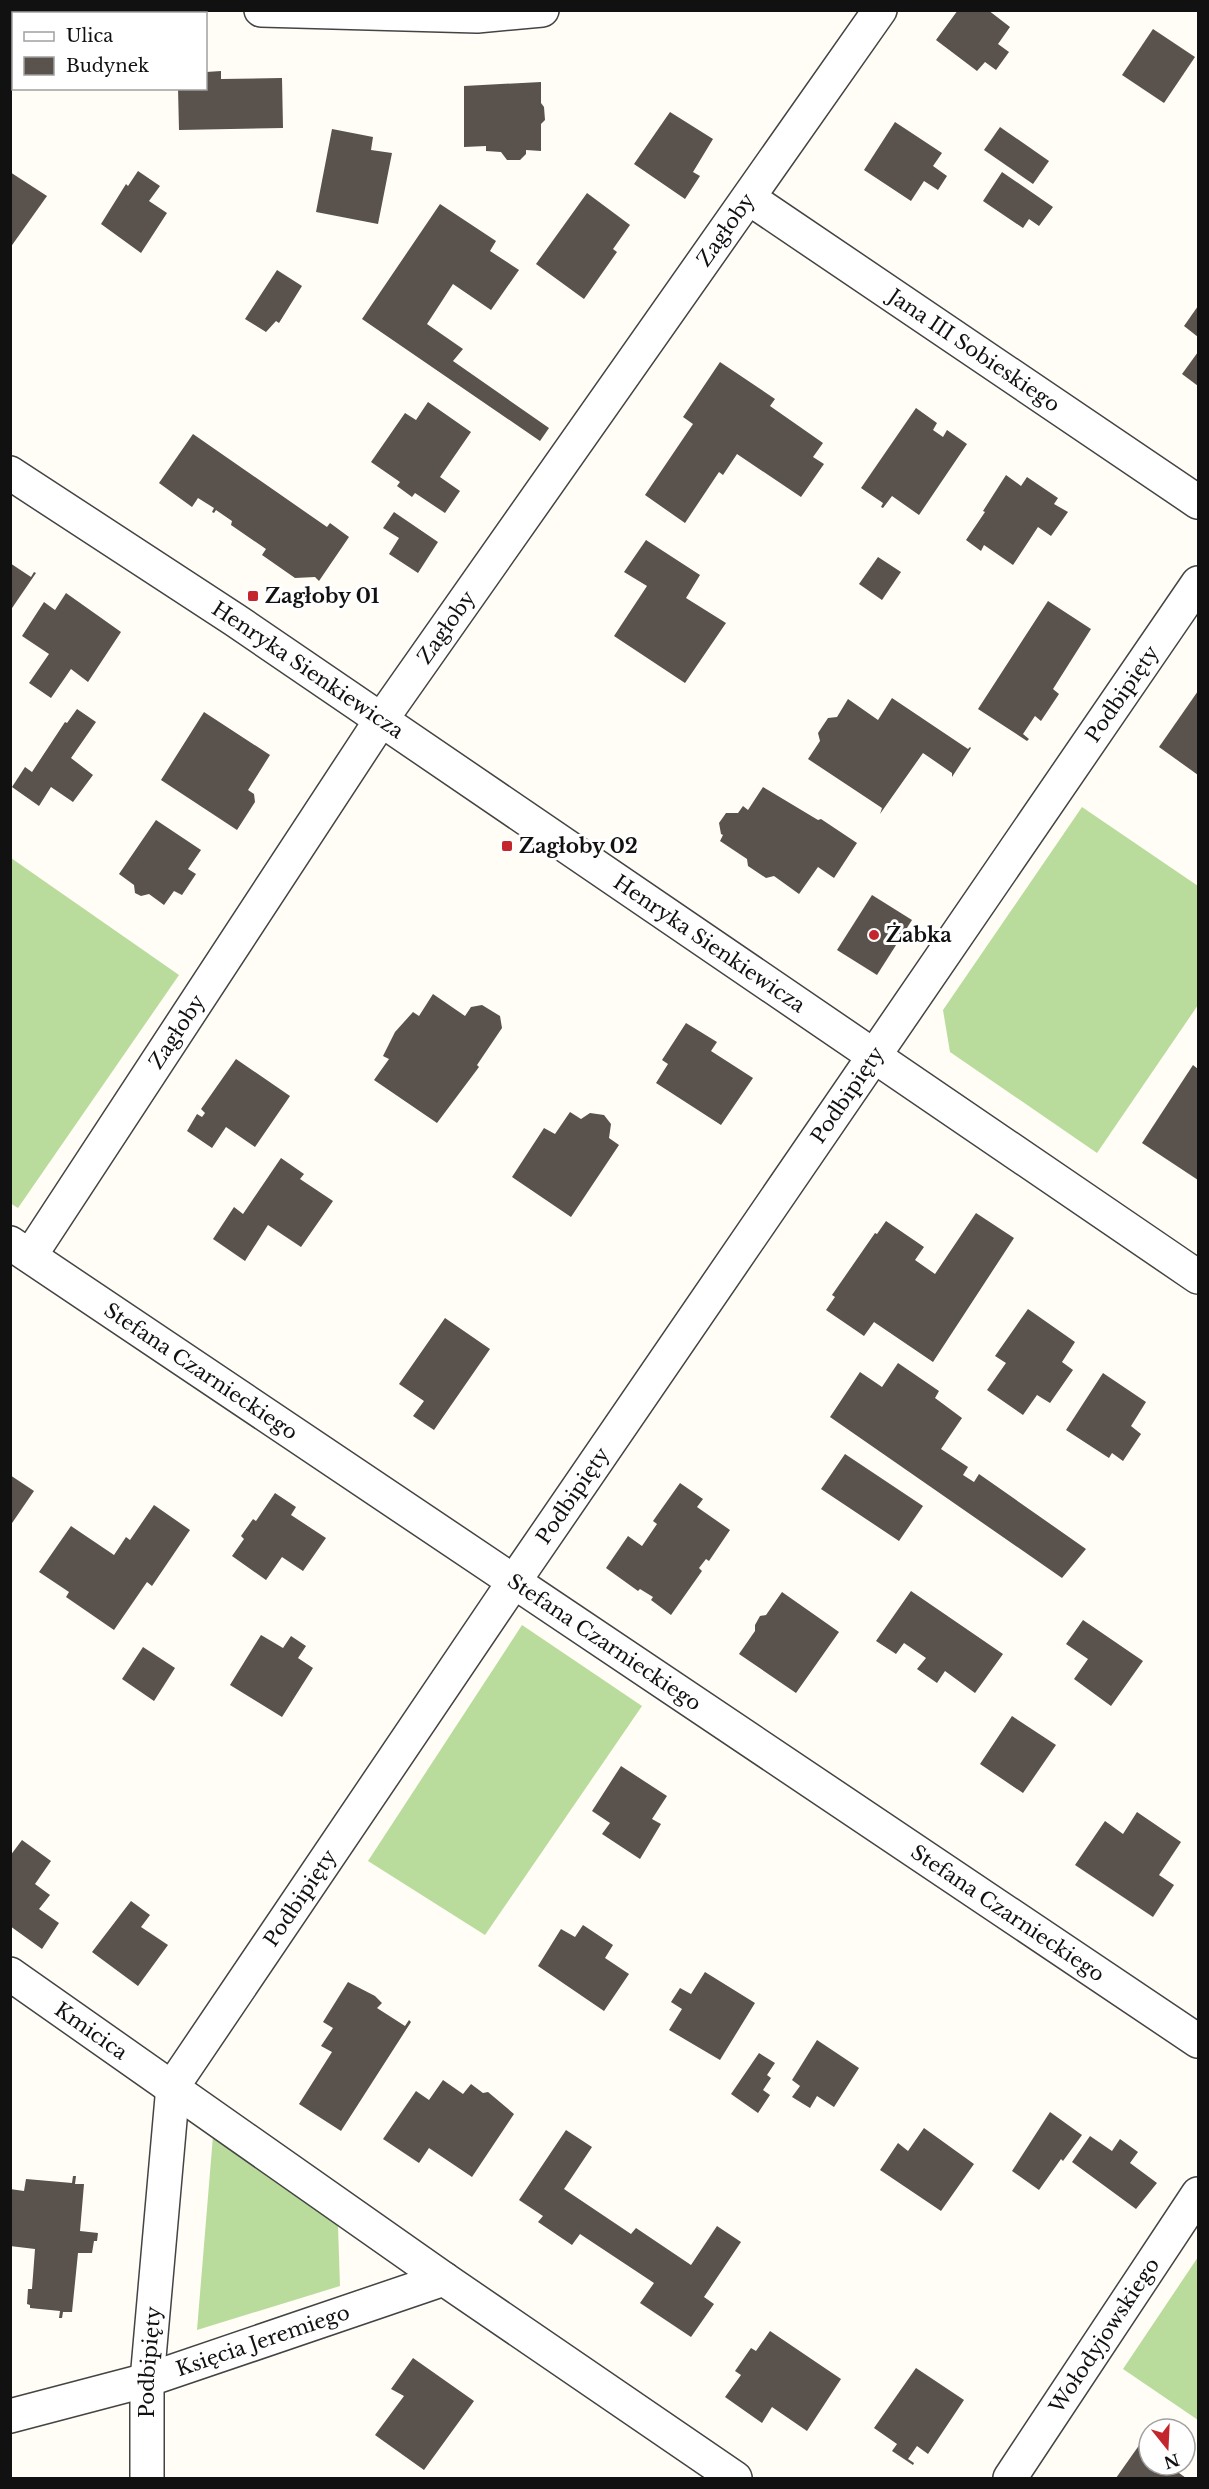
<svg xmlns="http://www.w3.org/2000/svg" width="1209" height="2489" viewBox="0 0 1209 2489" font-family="'Libre Baskerville',serif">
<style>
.forest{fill:#b9dc9c}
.building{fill:#5a524d}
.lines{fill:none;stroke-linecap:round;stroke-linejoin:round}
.minor-casing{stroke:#444;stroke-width:36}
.minor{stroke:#fff;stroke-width:33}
.poi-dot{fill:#c4262e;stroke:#fff;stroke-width:2}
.labels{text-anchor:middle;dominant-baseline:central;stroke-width:6;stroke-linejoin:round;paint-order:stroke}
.street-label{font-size:20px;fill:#111;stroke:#fff}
.poi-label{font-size:20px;font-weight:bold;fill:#111;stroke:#fff;text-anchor:start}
</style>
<rect width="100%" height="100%" fill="#fffdf5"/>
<g class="forest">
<polygon points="1082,807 1198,886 1198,1005 1097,1153 950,1052 943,1010"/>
<polygon points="11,858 179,975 18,1208 10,1203"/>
<polygon points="522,1625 642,1706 485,1935 368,1861"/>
<polygon points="213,2136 338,2226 340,2286 197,2330"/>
<polygon points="1198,2257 1198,2420 1123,2369"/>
</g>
<g class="building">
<polygon points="958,10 988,10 1010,27 998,44 1009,52 996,70 985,62 977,71 936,40"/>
<polygon points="1153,29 1195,57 1164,103 1122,75"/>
<polygon points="221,71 221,79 282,78 283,128 179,130 178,88 206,88 206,72"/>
<polygon points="541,82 541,103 544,107 545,120 541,124 541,151 526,150 526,154 520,160 507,160 501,152 486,151 486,146 464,147 464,86"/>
<polygon points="670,112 713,139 693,172 700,176 685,199 634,164"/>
<polygon points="895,122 942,153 933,166 947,176 938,190 924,181 911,201 864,170"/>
<polygon points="1000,127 1049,161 1033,184 984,150"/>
<polygon points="332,129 373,137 371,150 392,153 378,224 316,212"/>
<polygon points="138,171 160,186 149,201 167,213 141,253 101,224 126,184 128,186"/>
<polygon points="10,172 47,196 10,248"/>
<polygon points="1002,172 1053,207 1039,226 1029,219 1023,228 983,201"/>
<polygon points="587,193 630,225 613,249 617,252 584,299 536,264"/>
<polygon points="440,204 496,241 490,251 519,270 491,310 453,284 427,324 463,349 453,361 549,428 540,441 362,319"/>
<polygon points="277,270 302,286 279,323 276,321 266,332 245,319"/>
<polygon points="1198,306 1198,337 1184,326"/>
<polygon points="1198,352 1198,386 1182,374"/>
<polygon points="720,362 775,399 770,406 823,443 813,457 824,464 801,497 737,454 723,475 719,472 685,523 645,495 693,424 683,417"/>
<polygon points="428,402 471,432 440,477 460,491 445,513 415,493 412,497 397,486 400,482 371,462 405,413 416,420"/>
<polygon points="916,408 937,423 933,430 943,437 947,430 967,444 919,515 892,496 883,508 881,507 883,503 861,488"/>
<polygon points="193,434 327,527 330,523 349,537 319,581 315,577 295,578 262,555 266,549 231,525 232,521 216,510 214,513 212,512 214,508 198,498 192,507 159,483"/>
<polygon points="1006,475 1021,486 1027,477 1058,498 1054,504 1068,512 1051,536 1038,527 1013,565 984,545 981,551 966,540 985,512 983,511"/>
<polygon points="394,512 438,542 418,573 389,554 399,538 383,528"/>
<polygon points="646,540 700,575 686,598 726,623 685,683 614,636 647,586 624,572"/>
<polygon points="878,557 901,572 882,600 859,584"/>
<polygon points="10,563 31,577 34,572 36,573 10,611"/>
<polygon points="66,593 121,632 88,682 71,669 51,698 29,683 49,654 22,636 44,602 55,610"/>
<polygon points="1048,601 1091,629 1053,689 1059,694 1041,721 1035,716 1023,734 1029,739 1027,741 978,709"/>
<polygon points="1198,691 1198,775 1159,747"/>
<polygon points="892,698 968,749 970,747 971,748 952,777 952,773 923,753 880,814 882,808 808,759 820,741 818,733 828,718 837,717 848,699 878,720"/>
<polygon points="77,709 96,722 71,758 93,775 73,802 51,787 39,806 12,787 25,767 32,772 65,722 67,723"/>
<polygon points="204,712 270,755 248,790 254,794 255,802 237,830 161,780"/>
<polygon points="763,787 818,820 821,819 857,843 834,878 818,867 799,894 774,876 766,878 748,866 747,859 720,841 723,835 721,834 719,823 726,813 738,813 743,806 748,810"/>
<polygon points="156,820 201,850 188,869 196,874 182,895 174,891 164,905 149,894 141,896 135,893 134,885 119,874"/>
<polygon points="872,895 912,920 877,975 837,950"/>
<polygon points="433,994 465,1016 471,1007 482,1005 500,1016 502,1028 477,1065 479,1067 437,1123 374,1080 389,1059 383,1056 395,1032 413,1012 419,1016"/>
<polygon points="686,1023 717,1042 711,1051 753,1078 721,1125 656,1083 668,1064 662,1060"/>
<polygon points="236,1059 290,1096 255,1147 226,1127 212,1148 187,1131 197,1114 202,1117 205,1113 201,1109"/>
<polygon points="1193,1065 1198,1069 1198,1180 1142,1143"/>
<polygon points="570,1112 581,1119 590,1113 604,1115 611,1124 609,1138 619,1145 571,1217 512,1177 544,1128 555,1134"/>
<polygon points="281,1158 304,1174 300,1179 333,1201 301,1247 268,1225 245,1261 213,1239 234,1207 243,1214"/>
<polygon points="976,1213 1014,1238 933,1362 874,1322 864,1336 826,1310 835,1297 832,1295 875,1233 877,1234 886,1221 924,1247 915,1260 935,1274"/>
<polygon points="1028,1309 1075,1342 1062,1362 1073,1370 1050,1403 1037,1395 1023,1415 987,1390 1006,1363 995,1356"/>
<polygon points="445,1318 490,1349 434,1430 413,1416 424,1401 399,1384"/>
<polygon points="898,1363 939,1391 935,1398 962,1418 941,1449 968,1467 963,1475 974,1482 979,1474 1086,1549 1062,1578 830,1417 860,1372 882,1387"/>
<polygon points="1103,1373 1146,1402 1131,1426 1141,1434 1123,1461 1112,1453 1109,1458 1066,1430"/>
<polygon points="845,1454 923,1506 899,1541 821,1489"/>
<polygon points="10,1475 34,1491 10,1526"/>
<polygon points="680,1483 703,1499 697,1507 730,1530 709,1561 706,1559 699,1568 702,1571 671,1615 651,1600 653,1597 640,1589 638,1591 606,1568 628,1536 642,1546 657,1524 653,1521"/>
<polygon points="275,1493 296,1507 291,1515 326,1538 303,1571 282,1557 266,1580 232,1556 244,1539 241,1536 253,1519 256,1521"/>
<polygon points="154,1505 190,1530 152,1586 147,1582 114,1630 66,1597 69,1592 39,1572 71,1526 114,1555 126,1537 130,1540"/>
<polygon points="911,1591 1003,1654 975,1693 945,1671 937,1683 917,1669 926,1658 904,1643 896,1654 876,1641"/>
<polygon points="782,1592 839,1632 796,1693 739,1654 755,1631 755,1625 760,1616 766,1615"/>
<polygon points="1083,1620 1143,1661 1111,1706 1074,1679 1088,1659 1066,1644"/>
<polygon points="261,1635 283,1648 291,1636 306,1646 298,1658 313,1668 282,1717 230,1685"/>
<polygon points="143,1647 175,1668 154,1701 122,1679"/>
<polygon points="1012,1716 1056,1745 1023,1793 980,1764"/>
<polygon points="621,1766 667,1796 652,1819 661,1824 640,1859 602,1834 610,1823 592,1811"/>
<polygon points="1137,1812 1181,1842 1159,1875 1174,1885 1153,1917 1075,1865 1105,1821 1123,1834"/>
<polygon points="22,1840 51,1861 35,1884 50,1895 39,1909 59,1923 42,1949 10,1926 10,1856"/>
<polygon points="131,1901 150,1915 141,1927 168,1945 138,1986 92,1952"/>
<polygon points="583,1925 613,1945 605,1958 629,1974 604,2011 538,1966 561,1929 575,1937"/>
<polygon points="705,1972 755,2003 720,2060 669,2030 682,2009 671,2002 680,1988 691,1994"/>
<polygon points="348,1982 375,1996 382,2003 377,2008 405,2026 409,2020 411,2022 341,2131 299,2104 332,2052 321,2046 333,2028 323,2022"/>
<polygon points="817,2040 859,2068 834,2107 817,2096 810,2108 792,2097 800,2086 792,2080"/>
<polygon points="759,2053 775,2063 767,2075 771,2078 763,2090 770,2095 758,2113 731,2094"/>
<polygon points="443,2080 463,2094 471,2084 483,2093 488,2092 514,2114 472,2177 429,2148 419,2163 383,2139 416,2091 429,2100"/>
<polygon points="1050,2112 1082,2135 1063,2161 1061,2159 1039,2190 1012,2171"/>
<polygon points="924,2128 974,2164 941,2211 880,2170 898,2143 908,2151"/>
<polygon points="566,2130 592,2147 564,2189 631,2234 636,2228 691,2265 717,2226 741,2242 704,2297 714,2304 691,2337 640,2303 654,2283 580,2234 572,2245 538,2222 543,2216 519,2200"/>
<polygon points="1090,2136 1112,2151 1120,2139 1138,2152 1130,2163 1157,2183 1136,2209 1072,2162"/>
<polygon points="73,2176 76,2176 75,2184 84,2184 80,2231 98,2233 97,2241 94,2241 92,2253 78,2253 72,2312 63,2312 62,2318 59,2318 60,2311 30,2308 30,2305 27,2304 28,2289 32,2289 35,2249 10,2246 10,2189 24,2191 26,2179 72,2183"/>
<polygon points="770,2331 841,2379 807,2431 772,2407 762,2423 725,2397 741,2375 735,2371 751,2348 756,2351"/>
<polygon points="413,2358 474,2401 424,2470 375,2435 404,2396 391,2389"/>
<polygon points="916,2368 964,2400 928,2454 917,2446 908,2459 914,2463 913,2465 892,2451 897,2444 874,2428"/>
<polygon points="1140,2444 1149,2451 1149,2465 1168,2465 1186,2478 1116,2478"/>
</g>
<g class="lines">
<defs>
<g id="minor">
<polyline points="261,10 477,16 542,10"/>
<path id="s1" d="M749,198L1198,502"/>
<path id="s2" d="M10,473L235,620L1198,1277"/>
<path id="s3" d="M10,1243L1198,2041"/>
<path id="s4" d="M30,1256L381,720L880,10"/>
<path id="s5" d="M10,1974L444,2279L735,2478"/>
<path id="s6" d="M10,2416L147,2380L444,2279"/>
<path id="s7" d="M147,2478V2380L173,2086L515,1580L1198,583"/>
<path id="s8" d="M1010,2478L1198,2194"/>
</g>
</defs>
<use href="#minor" class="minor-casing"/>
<use href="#minor" class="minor"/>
</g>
<g class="poi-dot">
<rect x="247" y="590" width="12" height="12" rx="3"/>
<rect x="501" y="840" width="12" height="12" rx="3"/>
<circle cx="874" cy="935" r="6"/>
</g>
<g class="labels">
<g class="street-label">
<text stroke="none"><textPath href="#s4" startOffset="1240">Zagłoby</textPath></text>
<text stroke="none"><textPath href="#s1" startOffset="272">Jana III Sobieskiego</textPath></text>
<text stroke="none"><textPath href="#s4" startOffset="754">Zagłoby</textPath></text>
<text stroke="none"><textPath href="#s2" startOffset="357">Henryka Sienkiewicza</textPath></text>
<text stroke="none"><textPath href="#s7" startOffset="2078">Podbipięty</textPath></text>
<text stroke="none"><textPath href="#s2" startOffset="843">Henryka Sienkiewicza</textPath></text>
<text stroke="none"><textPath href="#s4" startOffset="268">Zagłoby</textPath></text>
<text stroke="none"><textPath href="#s7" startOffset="1592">Podbipięty</textPath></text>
<text stroke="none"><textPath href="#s3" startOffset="230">Stefana Czarnieckiego</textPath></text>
<text stroke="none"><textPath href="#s7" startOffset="1106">Podbipięty</textPath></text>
<text stroke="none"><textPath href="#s3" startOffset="716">Stefana Czarnieckiego</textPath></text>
<text stroke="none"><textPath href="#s7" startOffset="620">Podbipięty</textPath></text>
<text stroke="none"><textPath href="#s3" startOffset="1202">Stefana Czarnieckiego</textPath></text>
<text stroke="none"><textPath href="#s5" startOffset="99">Kmicica</textPath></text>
<text stroke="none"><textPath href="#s8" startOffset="171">Wołodyjowskiego</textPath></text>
<text stroke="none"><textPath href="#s6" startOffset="264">Księcia Jeremiego</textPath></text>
<text stroke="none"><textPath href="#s7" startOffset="116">Podbipięty</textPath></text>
</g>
<g class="poi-label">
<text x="265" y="596">Zagłoby 01</text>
<text x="519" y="846">Zagłoby 02</text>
<text x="886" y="935">Żabka</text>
</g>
</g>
<rect width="1209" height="2489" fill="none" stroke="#111111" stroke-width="24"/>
<rect x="12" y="12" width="195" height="78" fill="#ffffff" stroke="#a0a0a0" stroke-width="1.5"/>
<rect x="24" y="32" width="30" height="9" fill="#ffffff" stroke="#a0a0a0" stroke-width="1.5"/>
<text x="66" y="42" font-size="18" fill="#111111">Ulica</text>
<rect x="24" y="57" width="30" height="18" fill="#5a524d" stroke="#a0a0a0" stroke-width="1.5"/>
<text x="66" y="72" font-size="18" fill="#111111">Budynek</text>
<g transform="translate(1167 2447) rotate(162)"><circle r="28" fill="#ffffff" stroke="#a0a0a0" stroke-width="1.5"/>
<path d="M0-4.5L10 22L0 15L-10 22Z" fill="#c4262e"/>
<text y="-9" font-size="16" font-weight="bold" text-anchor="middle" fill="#111111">N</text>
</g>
</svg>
